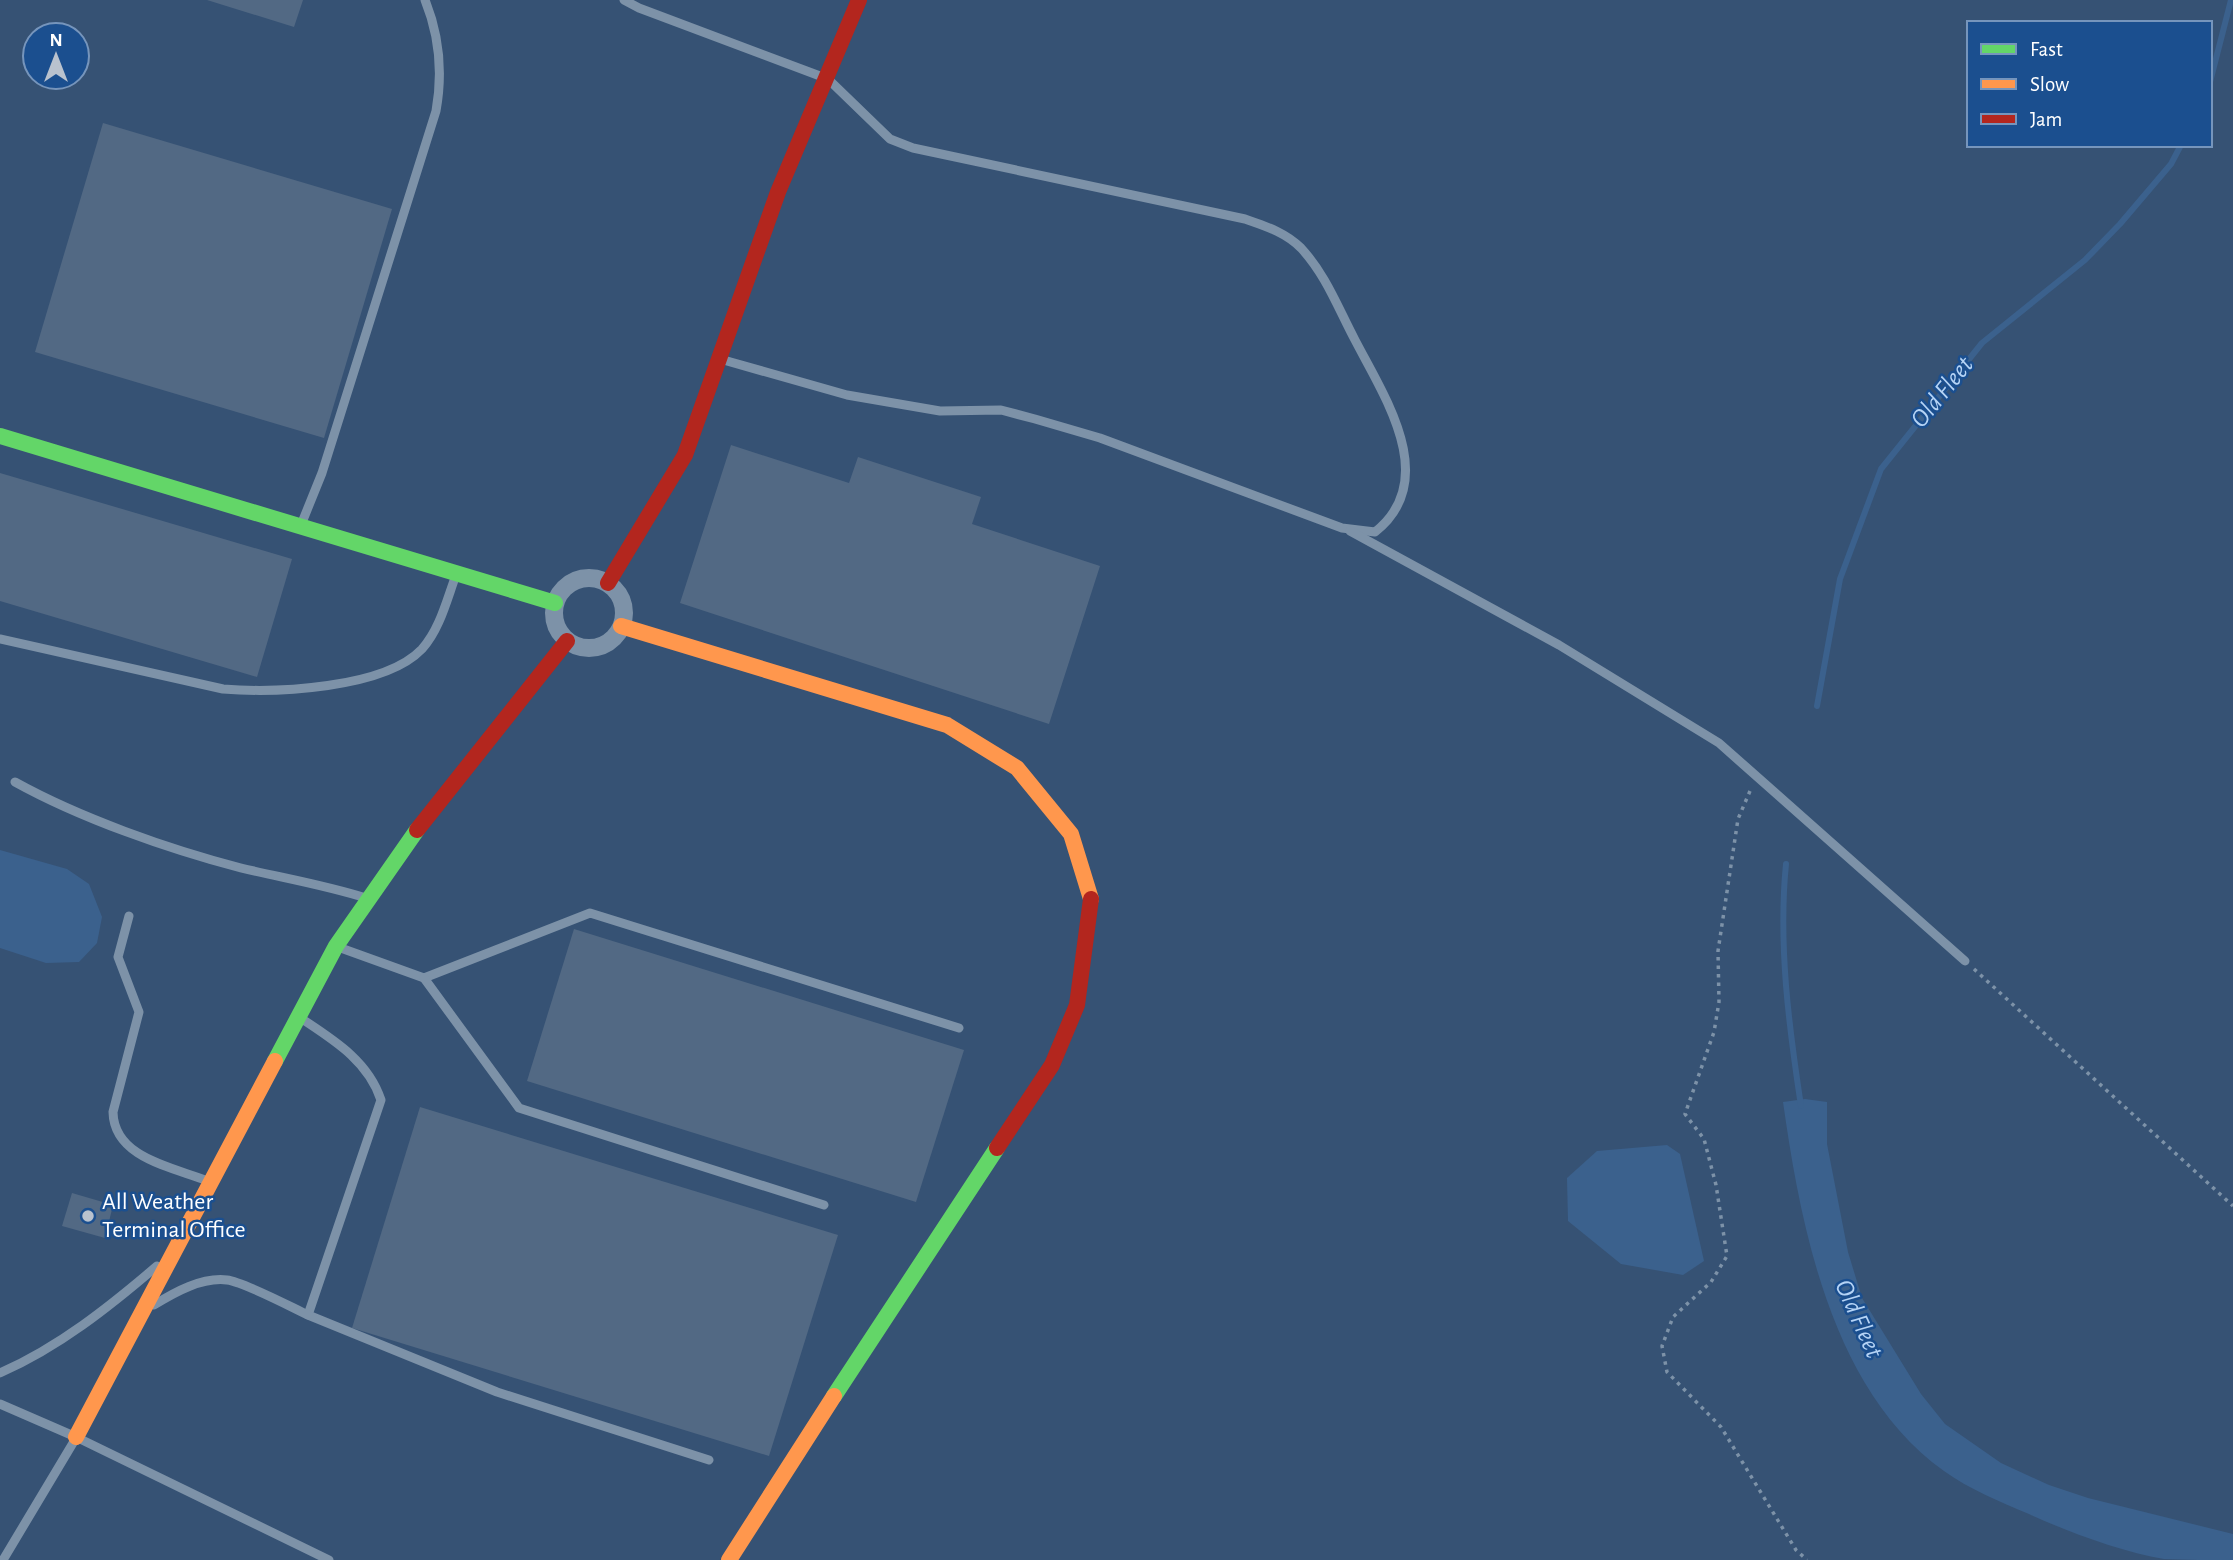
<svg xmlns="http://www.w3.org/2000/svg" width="2233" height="1560" viewBox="0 0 2233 1560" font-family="'Alegreya Sans',sans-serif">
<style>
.water{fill:#3b618d}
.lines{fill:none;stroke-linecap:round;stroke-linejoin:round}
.stream{stroke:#3b618d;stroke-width:6}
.building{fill:#526984}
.path{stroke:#7d92a8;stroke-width:3.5;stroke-dasharray:3.5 5;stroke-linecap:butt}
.lane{stroke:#7d92a8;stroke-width:9}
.street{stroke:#7d92a8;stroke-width:18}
.fast{stroke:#63d668;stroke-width:16}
.slow{stroke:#ff974d;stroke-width:16}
.jam{stroke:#b3261e;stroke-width:16}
.poi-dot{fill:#b9c2ce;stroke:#1b4f8f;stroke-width:2.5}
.labels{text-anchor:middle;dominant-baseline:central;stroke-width:5;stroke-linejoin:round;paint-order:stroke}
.poi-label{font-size:24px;fill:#fff;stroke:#1b4f8f;text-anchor:start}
.water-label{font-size:26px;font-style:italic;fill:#b5d3f5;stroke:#1b4f8f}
</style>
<rect width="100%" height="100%" fill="#365274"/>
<g class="water">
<polygon points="0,850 67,869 89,884 102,917 97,943 79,962 46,963 0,948"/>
<path d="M1805,1099L1827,1102V1144L1848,1252L1862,1298L1921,1394L1945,1424L2001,1463L2049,1485L2088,1498L2233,1534V1560C2211,1560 2186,1560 2164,1559C2122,1552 2068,1532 2029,1514C2000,1502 1969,1489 1944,1471C1832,1391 1801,1229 1783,1102Z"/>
<polygon points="1667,1145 1680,1154 1704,1261 1683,1275 1621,1264 1568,1221 1567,1178 1597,1151"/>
</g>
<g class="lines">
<g class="stream">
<polyline points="2210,82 2231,0"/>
<polyline points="1817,706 1840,579 1881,469 1982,343 2085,260 2120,224 2171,164 2181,145"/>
<path d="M1786,864C1778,944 1789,1027 1801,1106"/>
</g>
</g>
<g class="building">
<polygon points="207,0 303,0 294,27"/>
<polygon points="103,123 392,209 324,438 35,352"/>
<polygon points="731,445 849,483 858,457 981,497 972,524 1100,566 1049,724 680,603"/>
<polygon points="0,473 292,559 257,677 0,601"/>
<polygon points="574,929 964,1050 916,1202 527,1081"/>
<polygon points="420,1107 838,1235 769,1456 352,1328"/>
<polygon points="72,1193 113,1205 105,1238 62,1226"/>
</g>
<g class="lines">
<g class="path">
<polyline points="1750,791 1738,819 1718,951 1719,1002 1714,1032 1685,1114 1704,1139 1716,1185 1727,1256 1711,1282 1673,1317 1662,1346 1667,1372 1721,1427 1796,1550 1807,1560"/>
<polyline points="1974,969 2233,1206"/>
</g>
<g class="lane">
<path d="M624,0L639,8L828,79L890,139L913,148L1245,219C1265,226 1285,232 1301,248C1326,275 1338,308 1355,340C1384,396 1441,480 1375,532L1342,528L1100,438L1035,419L1001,410L940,411L847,395L720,359"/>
<path d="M301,525L322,473L436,111C443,72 440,37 425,0"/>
<polyline points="1350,531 1559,645 1719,743 1965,961"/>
<path d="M0,639L223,689C275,693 384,689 422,649C440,629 447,599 456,575"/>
<path d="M15,782C80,818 168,849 241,868C283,878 325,885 366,898"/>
<path d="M129,916L118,957L139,1012L113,1112C114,1158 172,1167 208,1181"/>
<polyline points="338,947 424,978 590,913 959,1028"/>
<polyline points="424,978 519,1108 824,1205"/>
<path d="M299,1017C332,1039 368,1060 381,1100L308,1315L497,1392L709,1460"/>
<path d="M154,1305C175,1292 202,1277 227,1280C244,1282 289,1306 308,1315"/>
<path d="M0,1373C59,1347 109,1307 157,1266"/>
<polyline points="0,1404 76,1437 329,1560"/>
<polyline points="3,1560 76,1438"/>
</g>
<circle class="street" cx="589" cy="613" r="35"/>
<g class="fast">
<polyline points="0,436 555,603"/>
<polyline points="275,1061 336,946 417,830"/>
<polyline points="834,1396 997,1148"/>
</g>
<g class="slow">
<polyline points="621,626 947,725 1017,768 1071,834 1091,899"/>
<polyline points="76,1437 275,1061"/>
<polyline points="729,1560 834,1396"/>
</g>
<g class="jam">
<polyline points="608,583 685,455 778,192 859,0"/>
<polyline points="417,830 567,641"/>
<polyline points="997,1148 1052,1065 1077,1005 1091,899"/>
</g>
</g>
<circle class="poi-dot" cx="88" cy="1216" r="7"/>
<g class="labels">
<g class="poi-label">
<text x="102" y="1202">All Weather<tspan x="102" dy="28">Terminal Office</tspan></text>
</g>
<g class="water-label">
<text transform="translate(1942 392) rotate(-51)">Old Fleet</text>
<text transform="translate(1859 1319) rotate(66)">Old Fleet</text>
</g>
</g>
<rect x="1967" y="21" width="245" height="126" fill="#1b4f8f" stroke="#7695bc" stroke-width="2"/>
<rect x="1981" y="44" width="35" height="10" fill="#63d668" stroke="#7695bc" stroke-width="2"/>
<text x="2030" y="56" font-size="21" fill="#ffffff">Fast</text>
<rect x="1981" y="79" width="35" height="10" fill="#ff974d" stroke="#7695bc" stroke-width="2"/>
<text x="2030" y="91" font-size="21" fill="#ffffff">Slow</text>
<rect x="1981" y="114" width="35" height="10" fill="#b3261e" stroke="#7695bc" stroke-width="2"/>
<text x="2030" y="126" font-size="21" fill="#ffffff">Jam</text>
<g transform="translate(56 56)"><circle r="33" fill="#1b4f8f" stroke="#7695bc" stroke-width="2"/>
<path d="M0-5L12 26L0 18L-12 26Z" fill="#b9c2ce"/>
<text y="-10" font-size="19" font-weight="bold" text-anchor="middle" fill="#ffffff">N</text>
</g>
</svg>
